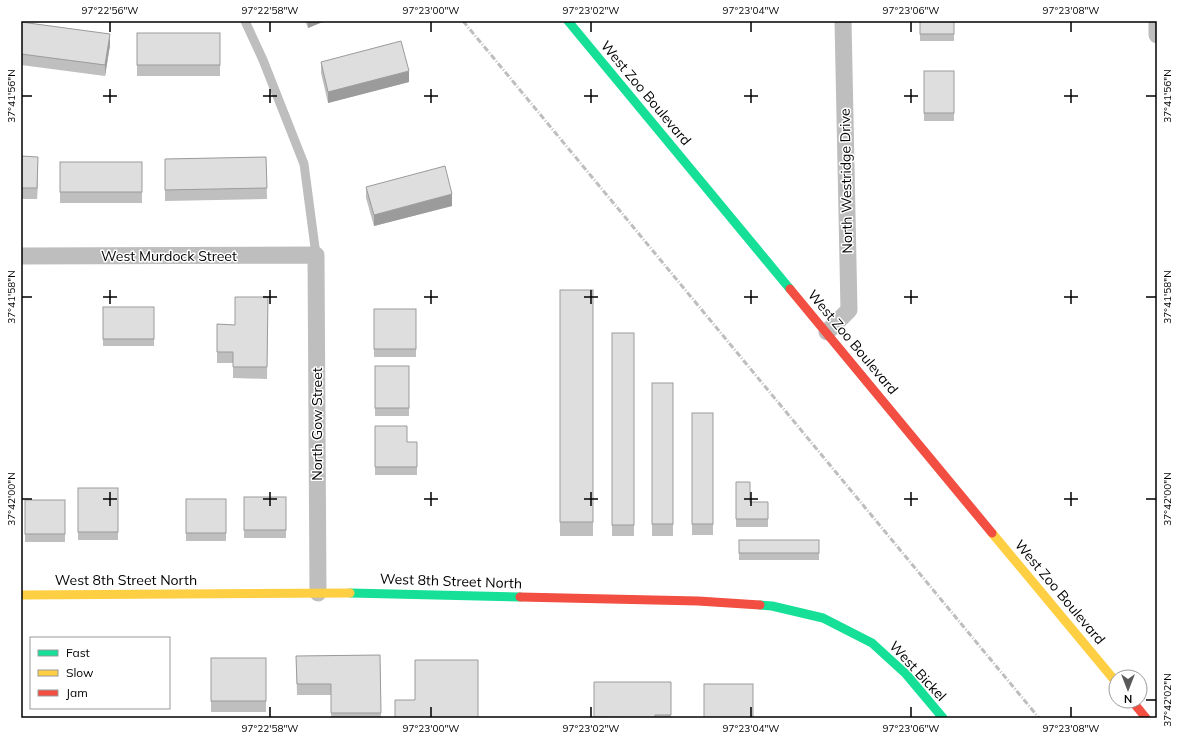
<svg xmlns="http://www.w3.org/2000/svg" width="1178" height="739" viewBox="0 0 1178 739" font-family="Mulish,sans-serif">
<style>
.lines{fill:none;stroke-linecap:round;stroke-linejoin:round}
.lane{stroke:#bebebe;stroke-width:9}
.street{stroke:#bebebe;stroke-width:17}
.fast{stroke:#16e098;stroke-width:9}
.slow{stroke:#ffcf43;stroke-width:9}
.jam{stroke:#f24e42;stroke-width:9}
.rail{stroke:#bebebe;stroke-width:3;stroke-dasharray:6 2 1 2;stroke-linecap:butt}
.wall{fill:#bfbfbf}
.shaded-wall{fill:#9b9b9b}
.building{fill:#dedede;stroke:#9b9b9b}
.ticks{fill:none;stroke:#000;stroke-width:1.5}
.labels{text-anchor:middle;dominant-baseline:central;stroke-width:3;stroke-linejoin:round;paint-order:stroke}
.street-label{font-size:14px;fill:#000;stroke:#fff}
.neatline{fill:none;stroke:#000;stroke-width:1.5}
.ticks-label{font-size:10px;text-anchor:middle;fill:#000}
</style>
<rect width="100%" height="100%" fill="#fff"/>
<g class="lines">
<polyline class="lane" points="245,21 263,60 304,164 316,255"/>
<g class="street">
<polyline points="1157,21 1157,35"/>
<polyline points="21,256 316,255 318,593"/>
<polyline points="827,332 849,310 843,21"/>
</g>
<g class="fast">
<polyline points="568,21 790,289"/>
<polyline points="350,593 520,597"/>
<polyline points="760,605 772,606 823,618 872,643 906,674 943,718"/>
</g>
<g class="slow">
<polyline points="992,533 1116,682"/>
<polyline points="21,595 350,593"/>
</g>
<g class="jam">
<polyline points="790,289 992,533"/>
<polyline points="520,597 698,601 760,605"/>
<polyline points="1132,701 1146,718"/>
</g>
<polyline class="rail" points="463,21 1039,718"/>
</g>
<g class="wall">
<polygon points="305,21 325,21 308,28"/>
<rect x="920" y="21" width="34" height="20"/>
<polygon points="21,22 110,45 105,76 21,65"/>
<rect x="137" y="33" width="83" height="43"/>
<polygon points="321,62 409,82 328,103 321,73"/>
<rect x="924" y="71" width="30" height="50"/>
<polygon points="21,156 38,168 37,199 21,199"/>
<polygon points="266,157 267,199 165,201 165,159"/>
<rect x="60" y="162" width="82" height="41"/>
<polygon points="366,187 452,206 374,226 366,198"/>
<rect x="560" y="290" width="33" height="246"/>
<polygon points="268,297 267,379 233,378 233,363 217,363 217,324 235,325"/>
<rect x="103" y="307" width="51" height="39"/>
<rect x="374" y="309" width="42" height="48"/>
<rect x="612" y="333" width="22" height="203"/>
<rect x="375" y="366" width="34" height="50"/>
<rect x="652" y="383" width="21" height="153"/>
<rect x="692" y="413" width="21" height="122"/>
<polygon points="375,426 407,442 417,442 417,475 375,475"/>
<polygon points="736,482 750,502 768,502 768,527 736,527"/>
<rect x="78" y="488" width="40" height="52"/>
<rect x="244" y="497" width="42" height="41"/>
<rect x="186" y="499" width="40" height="42"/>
<rect x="25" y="500" width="40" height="42"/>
<rect x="739" y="540" width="80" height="20"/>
<polygon points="380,655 381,718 331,718 331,695 297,695 296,656"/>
<rect x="211" y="658" width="55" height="54"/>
<rect x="594" y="682" width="77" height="36"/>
</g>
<g class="shaded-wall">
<polygon points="308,21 325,21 308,28"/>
<polygon points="110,34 110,45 105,76 105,65"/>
<polygon points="409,71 409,82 328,103 328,92"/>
<polygon points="38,157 38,168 37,199 37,188"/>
<polygon points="452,194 452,206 374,226 374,215"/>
</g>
<g class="building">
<rect x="920" y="21" width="34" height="13"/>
<polygon points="21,22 110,34 105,65 21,54"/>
<rect x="137" y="33" width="83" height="32"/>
<polygon points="401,41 409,71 328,92 321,62"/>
<rect x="924" y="71" width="30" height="42"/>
<polygon points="21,156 38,157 37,188 21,188"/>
<polygon points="266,157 267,188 165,190 165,159"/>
<rect x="60" y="162" width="82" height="30"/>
<polygon points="445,166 452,194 374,215 366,187"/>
<rect x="560" y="290" width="33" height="232"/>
<polygon points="235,297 268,297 267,367 233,367 233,352 217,352 217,324 235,325"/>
<rect x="103" y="307" width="51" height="32"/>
<rect x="374" y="309" width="42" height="40"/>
<rect x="612" y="333" width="22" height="192"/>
<rect x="375" y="366" width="34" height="42"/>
<rect x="652" y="383" width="21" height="141"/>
<rect x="692" y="413" width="21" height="111"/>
<polygon points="375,426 407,426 407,442 417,442 417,467 375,467"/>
<polygon points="736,482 750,482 750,502 768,502 768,519 736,519"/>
<rect x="78" y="488" width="40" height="44"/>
<rect x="244" y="497" width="42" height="33"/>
<rect x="186" y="499" width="40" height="34"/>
<rect x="25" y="500" width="40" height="34"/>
<rect x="739" y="540" width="80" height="13"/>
<polygon points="380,655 381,713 331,713 331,684 297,684 296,656"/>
<rect x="211" y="658" width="55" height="43"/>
<polygon points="415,660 478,660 478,718 395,718 395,700 415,700"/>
<polygon points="594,682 671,682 671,715 655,715 655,718 594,717"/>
<rect x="704" y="684" width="49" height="34"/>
</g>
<path class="ticks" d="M110,22V32M270,22V32M431,22V32M591,22V32M751,22V32M911,22V32M1071,22V32M110,89V103M270,89V103M431,89V103M591,89V103M751,89V103M911,89V103M1071,89V103M22,96H32M103,96H117M263,96H277M424,96H438M584,96H598M744,96H758M904,96H918M1064,96H1078M1146,96H1156M110,290V304M270,290V304M431,290V304M591,290V304M751,290V304M911,290V304M1071,290V304M22,297H32M103,297H117M263,297H277M424,297H438M584,297H598M744,297H758M904,297H918M1064,297H1078M1146,297H1156M110,492V506M270,492V506M431,492V506M591,492V506M751,492V506M911,492V506M1071,492V506M22,499H32M103,499H117M263,499H277M424,499H438M584,499H598M744,499H758M904,499H918M1064,499H1078M1146,499H1156M1146,700H1156M270,707V717M431,707V717M591,707V717M751,707V717M911,707V717M1071,707V717"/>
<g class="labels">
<g class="street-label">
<text transform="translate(646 93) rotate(50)">West Zoo Boulevard</text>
<text transform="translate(846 181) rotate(-91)">North Westridge Drive</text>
<text x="169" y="256">West Murdock Street</text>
<text transform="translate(853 342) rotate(50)">West Zoo Boulevard</text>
<text transform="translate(317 424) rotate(-90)">North Gow Street</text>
<text x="126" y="580">West 8th Street North</text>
<text transform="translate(451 581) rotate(2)">West 8th Street North</text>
<text transform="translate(1060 592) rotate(50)">West Zoo Boulevard</text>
<text transform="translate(918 671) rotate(47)">West Bickel</text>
</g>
</g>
<rect width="1178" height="739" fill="none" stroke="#ffffff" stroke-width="44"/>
<rect x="30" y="637" width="140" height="72" fill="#ffffff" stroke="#999999"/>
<rect x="38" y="650" width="20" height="6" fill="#16e098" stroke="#999999"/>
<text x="66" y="657" font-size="12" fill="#000000">Fast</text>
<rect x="38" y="670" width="20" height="6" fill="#ffcf43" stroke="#999999"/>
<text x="66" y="677" font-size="12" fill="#000000">Slow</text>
<rect x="38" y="690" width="20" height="6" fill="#f24e42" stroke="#999999"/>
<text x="66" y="697" font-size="12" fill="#000000">Jam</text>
<g transform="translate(1128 689) rotate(180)"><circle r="19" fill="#ffffff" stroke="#999999"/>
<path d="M0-3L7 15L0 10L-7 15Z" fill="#595959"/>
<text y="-6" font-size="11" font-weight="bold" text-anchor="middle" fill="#000000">N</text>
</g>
<rect x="22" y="22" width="1134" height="695" class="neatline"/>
<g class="ticks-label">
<text x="110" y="14">97°22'56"W</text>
<text x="270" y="14">97°22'58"W</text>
<text x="431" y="14">97°23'00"W</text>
<text x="591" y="14">97°23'02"W</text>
<text x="751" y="14">97°23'04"W</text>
<text x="911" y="14">97°23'06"W</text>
<text x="1071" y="14">97°23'08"W</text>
<text transform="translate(1167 96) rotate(-90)" y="4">37°41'56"N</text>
<text transform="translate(11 96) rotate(-90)" y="4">37°41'56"N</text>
<text transform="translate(1167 297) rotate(-90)" y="4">37°41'58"N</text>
<text transform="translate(11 297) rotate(-90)" y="4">37°41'58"N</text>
<text transform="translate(1167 499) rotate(-90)" y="4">37°42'00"N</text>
<text transform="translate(11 499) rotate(-90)" y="4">37°42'00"N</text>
<text transform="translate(1167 700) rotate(-90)" y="4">37°42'02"N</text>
<text x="270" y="732">97°22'58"W</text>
<text x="431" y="732">97°23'00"W</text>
<text x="591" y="732">97°23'02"W</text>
<text x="751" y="732">97°23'04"W</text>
<text x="911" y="732">97°23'06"W</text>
<text x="1071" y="732">97°23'08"W</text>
</g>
</svg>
